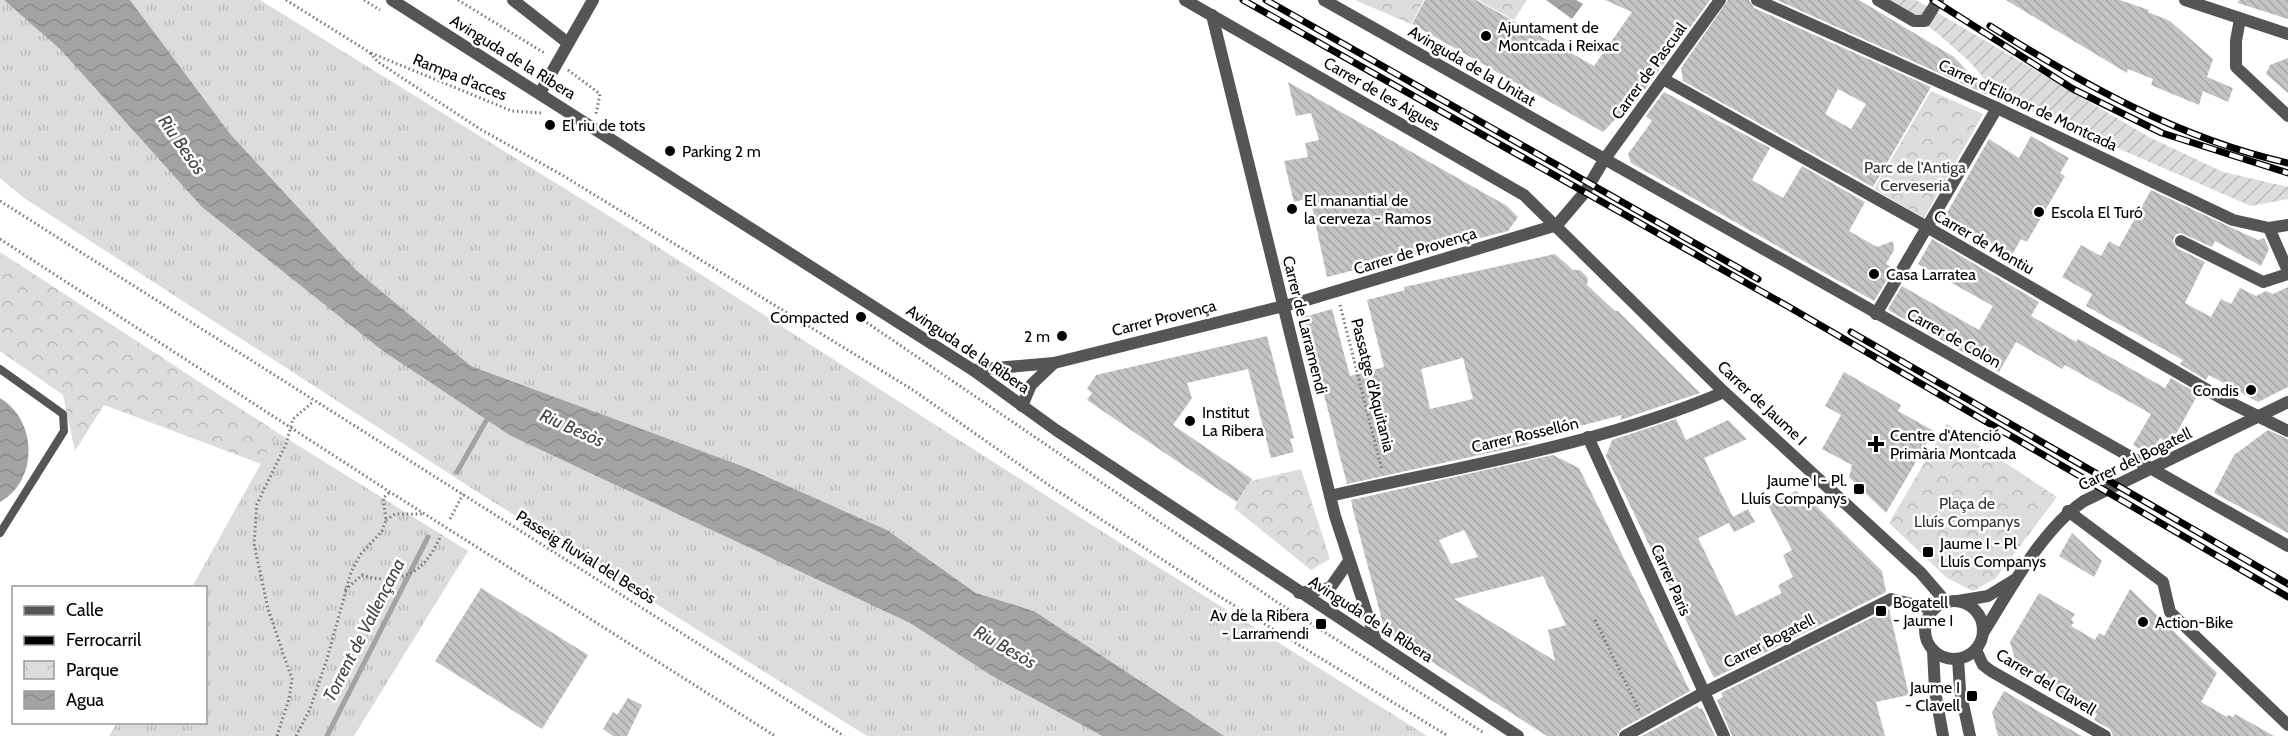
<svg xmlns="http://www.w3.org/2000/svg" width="2288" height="736" viewBox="0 0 2288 736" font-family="Cabin,sans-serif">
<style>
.grass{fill:url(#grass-tufts)}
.park{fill:url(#park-crowns)}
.garden{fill:url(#garden-furrows)}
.water{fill:url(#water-waves)}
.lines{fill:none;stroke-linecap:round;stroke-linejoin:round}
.stream{stroke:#a3a3a3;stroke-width:5}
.building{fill:url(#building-back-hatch);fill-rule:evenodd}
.path{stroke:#777;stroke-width:3;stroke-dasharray:1.5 3;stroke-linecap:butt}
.lane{stroke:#555;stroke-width:8}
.street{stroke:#555;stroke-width:12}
.rail-casing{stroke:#000;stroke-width:7}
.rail{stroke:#fff;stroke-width:4.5;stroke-dasharray:14;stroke-linecap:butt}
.poi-dot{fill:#000;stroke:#fff;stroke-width:2}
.labels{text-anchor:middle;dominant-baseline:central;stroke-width:5;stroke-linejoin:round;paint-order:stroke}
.poi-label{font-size:16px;fill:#000;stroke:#fff;text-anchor:start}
.street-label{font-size:16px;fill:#000;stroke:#fff}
.park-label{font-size:16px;fill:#333;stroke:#fff}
.water-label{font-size:18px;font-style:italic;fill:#444;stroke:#fff}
</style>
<defs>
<pattern id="grass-tufts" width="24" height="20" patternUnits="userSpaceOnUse" patternTransform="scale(1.5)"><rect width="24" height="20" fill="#dcdcdc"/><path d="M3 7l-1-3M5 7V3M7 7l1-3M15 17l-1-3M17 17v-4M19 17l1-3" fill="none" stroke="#bbb"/></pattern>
<pattern id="park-crowns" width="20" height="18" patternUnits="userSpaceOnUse" patternTransform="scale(1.5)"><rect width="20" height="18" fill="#dcdcdc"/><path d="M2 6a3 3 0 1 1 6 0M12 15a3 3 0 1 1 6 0" fill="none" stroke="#bbb"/></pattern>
<pattern id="garden-furrows" width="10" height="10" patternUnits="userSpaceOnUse" patternTransform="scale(1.5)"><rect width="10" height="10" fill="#dcdcdc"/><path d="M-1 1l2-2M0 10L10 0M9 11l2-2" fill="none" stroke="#bbb"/></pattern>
<pattern id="water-waves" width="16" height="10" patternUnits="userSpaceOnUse" patternTransform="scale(1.5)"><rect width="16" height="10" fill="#a3a3a3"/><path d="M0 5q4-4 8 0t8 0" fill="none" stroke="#8b8b8b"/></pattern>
<pattern id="building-back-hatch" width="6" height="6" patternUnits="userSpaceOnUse" patternTransform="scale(1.5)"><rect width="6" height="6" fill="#c4c4c4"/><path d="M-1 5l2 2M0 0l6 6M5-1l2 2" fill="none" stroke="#a7a7a7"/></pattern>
</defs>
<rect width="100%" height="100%" fill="#fff"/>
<g class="grass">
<polygon points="0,0 4,0 511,436 910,623 992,676 1102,736 867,736 476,491 24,198 0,178"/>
<polygon points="130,0 260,0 622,224 1106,534 1427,736 1224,736 1034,611 976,593 887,530 745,467 471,366 356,270 231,135"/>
<polygon points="278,433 468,551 354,736 109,736 117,723 206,722 206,588 192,587"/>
</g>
<g class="park">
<polygon points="1355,0 1424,0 1411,24"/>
<polygon points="1478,0 1527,0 1514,20"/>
<polygon points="1931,91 1983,114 1924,218 1874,189"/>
<polygon points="0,252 278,433 261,464 104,405 75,451 63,395 0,351"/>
<polygon points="1947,424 2057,497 1996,578 1973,591 1947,578 1889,523"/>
<polygon points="1301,469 1330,559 1311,570 1234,508 1251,481"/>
</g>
<polygon class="garden" points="1890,0 1916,0 2149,137 2223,172 2288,187 2288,199 2251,206 2000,97 1969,61 1936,32"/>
<g class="water">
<polygon points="4,0 130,0 231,135 356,270 471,366 745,467 887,530 976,593 1034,611 1224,736 1102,736 992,676 910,623 511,436 383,351 202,207 61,50"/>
<polygon points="1546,0 1576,0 1583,4 1572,19"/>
<path d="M0,398C37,420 39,480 0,502Z"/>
</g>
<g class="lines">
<g class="stream">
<polyline points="457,472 490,414"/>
<polyline points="327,736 428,537"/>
</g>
</g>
<g class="building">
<polygon points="1425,0 1476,0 1594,66 1632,12 1605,0 1710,0 1633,106 1630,104 1603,132 1412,24"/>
<path d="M1728,0H1749L1754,8L1931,87L1873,187L1683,81L1681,68ZM1838,89L1866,104L1851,129L1825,114Z"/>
<polygon points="1777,0 1859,0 1954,57 1992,97"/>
<polygon points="2006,0 2120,0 2149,10 2148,12 2170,21 2213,59 2207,77 2233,88 2228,102 2203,91 2199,105 2151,85 2153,79 2128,69 2127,73"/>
<polygon points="2239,0 2288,0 2288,19 2238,3"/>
<polygon points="2288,58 2288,93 2266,74 2270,65"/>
<polygon points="1288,82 1507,206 1518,217 1508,231 1327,277 1310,198 1294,202 1284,161 1308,157 1305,143 1319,140 1311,113 1296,116"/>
<polygon points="1664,92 1770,148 1752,180 1783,198 1802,166 1865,202 1849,231 1877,247 1893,241 1894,250 1886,264 1894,268 1874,301 1631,163 1628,154 1652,121 1646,116"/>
<polygon points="2031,136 2069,158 2060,173 2065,176 2027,242 2021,239 2012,255 1968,230 1963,238 1940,225 1989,139 2019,158"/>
<polygon points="2151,190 2258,240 2264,238 2269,249 2261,266 2215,241 2212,247 2181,233 2176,234 2173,241 2177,248 2205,262 2185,303 2211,317 2221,299 2231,304 2240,288 2256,296 2266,291 2273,294 2288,287 2288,387 2258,402 2209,375 2206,380 2180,364 2183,360 2086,306 2092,294 2062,277 2081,245 2101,256 2109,241 2119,247"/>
<polygon points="1932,239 2039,302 2031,316 2076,342 2078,339 2165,388 2171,378 2198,394 2176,434 2174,433 2168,443 2160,438 2150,455 2133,445 2151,414 2065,365 2062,369 2016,342 1999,372 1890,311 1888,309 1902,286 1979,330 1993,306 1918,264"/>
<path d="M1555,254L1573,270H1580L1588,278L1587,285L1615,311H1618L1700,393L1620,420L1622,415L1523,441L1530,444L1347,484L1304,317L1332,309L1350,376L1384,367L1367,300L1405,290L1404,287ZM1463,358L1473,399L1430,409L1421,369Z"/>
<polygon points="1267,336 1294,438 1290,439 1294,452 1271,458 1248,369 1187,383 1192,398 1173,425 1252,479 1237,502 1087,400 1092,393 1087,389 1096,375"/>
<polygon points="1844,372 1901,405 1898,411 1934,431 1886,513 1849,477 1852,465 1822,449 1841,415 1825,406"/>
<polygon points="1676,419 1686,440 1728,420 1747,439 1704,458 1733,517 1748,509 1755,522 1734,532 1729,523 1698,538 1736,616 1782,593 1778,586 1780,584 1793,577 1783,555 1792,550 1768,505 1796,491 1804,498 1807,497 1882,571 1886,592 1714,678 1606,456 1612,440"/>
<polygon points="2268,430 2288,439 2288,533 2214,493 2234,455"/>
<path d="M1553,455L1579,468L1690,691L1621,729L1617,736H1547L1387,633L1390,628L1383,624L1353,510L1351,500ZM1464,530L1478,557L1451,564L1439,540ZM1543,576L1566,625L1548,630L1555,661L1454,599Z"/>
<polygon points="2072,533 2102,561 2094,577 2059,556"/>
<polygon points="481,588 588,655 542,729 435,661"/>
<polygon points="2130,589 2217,673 2201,702 2227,717 2228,715 2233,717 2235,714 2274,736 2113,736 2110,729 2094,720 2097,714 2026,673 2021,679 2010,642 2039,593 2075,614 2071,620 2074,622 2071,626 2095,640 2099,633 2104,636"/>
<polygon points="1889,609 1909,695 1876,702 1885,736 1732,736 1717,700 1723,697 1721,693"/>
<polygon points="2004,691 2050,718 2082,736 1998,736 1992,712"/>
<polygon points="628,698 642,705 627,736 613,736 603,729 613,712 617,715"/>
<polygon points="1697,706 1699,709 1702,708 1715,736 1642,736"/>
</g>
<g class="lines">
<g class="path">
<polyline points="286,0 369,52 378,62 480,129 562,175 913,390 1050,486 1209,590 1448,736"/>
<polyline points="364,0 380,10"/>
<polyline points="458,0 546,54"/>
<polyline points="371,53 512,111 542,113"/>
<polyline points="568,70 600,94 596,114"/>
<polyline points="0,201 844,736"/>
<polyline points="0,239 390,492 775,736"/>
<polyline points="1340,305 1382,470"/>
<polyline points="863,320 1280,604 1484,733"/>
<polyline points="450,519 463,494"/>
<polyline points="386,520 395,514 423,514"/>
<path d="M345,590L362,575C379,582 406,579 420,567C428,560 437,545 441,535"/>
<polyline points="1595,620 1640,712"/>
<polyline points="277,736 289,699 292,679 268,609 254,544 257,504 286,444 293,419 314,401"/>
<polyline points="296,736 310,709 327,659 351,572 360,555 382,531 386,520 383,498 390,492"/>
</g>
<polyline class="lane" points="0,369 63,414 64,431 0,533"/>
<g class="street">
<polyline points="392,0 973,370 1056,430 1518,736"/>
<polyline points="513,0 568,43"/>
<polyline points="1185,0 1524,195 1724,392 1921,573 1946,602"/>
<polyline points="1324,0 2288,546"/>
<polyline points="1757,0 1997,108 2233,220 2269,228 2288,225"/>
<polyline points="1878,0 1914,21 1925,21 1938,0"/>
<polyline points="2185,0 2288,34"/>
<polyline points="1212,15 1335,516 1376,641"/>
<polyline points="2240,19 2236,41 2236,67 2288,116"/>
<polyline points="1665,80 1927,227 2223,399 2288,431"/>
<polyline points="540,93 593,0"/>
<polyline points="1557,225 1585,192 1604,160 1720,0"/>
<polyline points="2269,228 2288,271"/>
<polyline points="2181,241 2263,282 2288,274"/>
<polyline points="1876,314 1997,108"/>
<polyline points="973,370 1054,363 1300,302 1557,225"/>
<polyline points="1022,406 1031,385 1054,363"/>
<polyline points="1588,437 1724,736"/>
<path d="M1330,496C1461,466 1600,445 1724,392"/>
<polyline points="2068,511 2163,582 2170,612 2288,725"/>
<polyline points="1299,593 1330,588 1349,561"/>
<circle cx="1954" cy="630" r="29"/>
<polyline points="1958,601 1988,596 2014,580"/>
<path d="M1983,633C2010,590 2042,529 2084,501L2288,402"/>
<polyline points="1933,650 1935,691 1943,736"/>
<polyline points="1976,650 1983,665 1991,671 2105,736"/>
<polyline points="1958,659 1960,690 1970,736"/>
<polyline points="1625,736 1703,693 1891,599 1934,609"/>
</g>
<defs>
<g id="rail">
<polyline points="1243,0 1789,307 2288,597"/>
<polyline points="1266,0 1758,279"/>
<polyline points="1933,0 2073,89 2162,133 2288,173"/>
<path d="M1990,26C2083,84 2180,139 2288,163"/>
<polyline points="1851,332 2288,584"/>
</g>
</defs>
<use href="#rail" class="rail-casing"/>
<use href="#rail" class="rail"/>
</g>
<g class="poi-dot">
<circle cx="1486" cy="36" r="6"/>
<circle cx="550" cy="125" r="6"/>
<circle cx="670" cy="151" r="6"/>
<circle cx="1292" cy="209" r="6"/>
<circle cx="2039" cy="212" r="6"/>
<circle cx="1874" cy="274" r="6"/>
<circle cx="861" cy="317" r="6"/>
<circle cx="1062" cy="336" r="6"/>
<circle cx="2251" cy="390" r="6"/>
<circle cx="1190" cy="421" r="6"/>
<path d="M1873 435h6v6h6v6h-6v6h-6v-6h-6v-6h6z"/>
<rect x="1853" y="483" width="12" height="12" rx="3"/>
<rect x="1922" y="546" width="12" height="12" rx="3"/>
<rect x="1875" y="605" width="12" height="12" rx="3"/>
<circle cx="2143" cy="622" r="6"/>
<rect x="1315" y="618" width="12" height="12" rx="3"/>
<rect x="1966" y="690" width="12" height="12" rx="3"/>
</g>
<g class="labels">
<g class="poi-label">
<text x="1498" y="27">Ajuntament de<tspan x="1498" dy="18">Montcada i Reixac</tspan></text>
<text x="562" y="125">El riu de tots</text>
<text x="682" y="151">Parking 2 m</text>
<text x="1304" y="200">El manantial de<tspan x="1304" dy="18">la cerveza - Ramos</tspan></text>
<text x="2051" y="212">Escola El Turó</text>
<text x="1886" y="274">Casa Larratea</text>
<text x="849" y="317" text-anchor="end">Compacted</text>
<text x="1050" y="336" text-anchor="end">2 m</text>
<text x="2239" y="390" text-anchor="end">Condis</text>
<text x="1202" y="412">Institut<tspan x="1202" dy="18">La Ribera</tspan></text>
<text x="1890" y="435">Centre d'Atenció<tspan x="1890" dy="18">Primària Montcada</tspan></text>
<text x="1847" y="480" text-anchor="end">Jaume I - Pl.<tspan x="1847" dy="18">Lluís Companys</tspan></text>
<text x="1940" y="543">Jaume I - Pl<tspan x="1940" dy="18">Lluís Companys</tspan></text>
<text x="1893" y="602">Bogatell<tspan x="1893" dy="18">- Jaume I</tspan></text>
<text x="1309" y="615" text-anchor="end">Av de la Ribera<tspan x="1309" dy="18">- Larramendi</tspan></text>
<text x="2155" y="622">Action-Bike</text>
<text x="1960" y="687" text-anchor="end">Jaume I<tspan x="1960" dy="18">- Clavell</tspan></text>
</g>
<g class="street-label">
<text transform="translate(513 57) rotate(32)">Avinguda de la Ribera</text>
<text transform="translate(1472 66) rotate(30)">Avinguda de la Unitat</text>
<text transform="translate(1649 71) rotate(-54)">Carrer de Pascual</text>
<text transform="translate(460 77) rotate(22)">Rampa d'acces</text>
<text transform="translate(1382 94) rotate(30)">Carrer de les Aigues</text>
<text transform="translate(2028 105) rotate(25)">Carrer d'Elionor de Montcada</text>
<text transform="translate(1984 242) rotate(30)">Carrer de Montiu</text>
<text transform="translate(1415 251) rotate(-17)">Carrer de Provença</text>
<text transform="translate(1164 318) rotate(-14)">Carrer Provença</text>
<text transform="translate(1305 325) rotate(76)">Carrer de Larramendi</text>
<text transform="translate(1954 338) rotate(29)">Carrer de Colon</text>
<text transform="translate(968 349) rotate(34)">Avinguda de la Ribera</text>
<text transform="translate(1373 385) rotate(76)">Passatge d'Aquitania</text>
<text transform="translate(1762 403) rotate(43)">Carrer de Jaume I</text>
<text transform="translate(1525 435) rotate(-13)">Carrer Rossellón</text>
<text transform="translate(2135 459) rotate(-26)">Carrer del Bogatell</text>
<text transform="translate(586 557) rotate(32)">Passeig fluvial del Besòs</text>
<text transform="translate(1671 580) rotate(66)">Carrer Paris</text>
<text transform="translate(1371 619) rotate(33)">Avinguda de la Ribera</text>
<text transform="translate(1769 641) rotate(-27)">Carrer Bogatell</text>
<text transform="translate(2046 682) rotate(31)">Carrer del Clavell</text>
</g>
<g class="park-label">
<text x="1915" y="167">Parc de l'Antiga<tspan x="1915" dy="18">Cerveseria</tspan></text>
<text x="1967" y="503">Plaça de<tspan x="1967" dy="18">Lluís Companys</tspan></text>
</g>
<g class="water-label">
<text transform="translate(182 145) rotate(55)">Riu Besòs</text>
<text transform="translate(572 428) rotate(24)">Riu Besòs</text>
<text transform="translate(364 630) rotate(-63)">Torrent de Vallençana</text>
<text transform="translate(1005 647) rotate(30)">Riu Besòs</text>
</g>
</g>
<rect x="12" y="586" width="195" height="138" fill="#ffffff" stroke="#999999" stroke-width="1.5"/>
<rect x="24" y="606" width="30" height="9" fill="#555555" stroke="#999999" stroke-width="1.5"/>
<text x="66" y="616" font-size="18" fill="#000000">Calle</text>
<rect x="24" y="636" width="30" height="9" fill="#000000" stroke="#999999" stroke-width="1.5"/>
<text x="66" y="646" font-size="18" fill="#000000">Ferrocarril</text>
<rect x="24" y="661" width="30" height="18" fill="url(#park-crowns)" stroke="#999999" stroke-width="1.5"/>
<text x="66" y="676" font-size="18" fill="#000000">Parque</text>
<rect x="24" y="691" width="30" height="18" fill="url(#water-waves)" stroke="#999999" stroke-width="1.5"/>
<text x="66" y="706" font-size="18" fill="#000000">Agua</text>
</svg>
